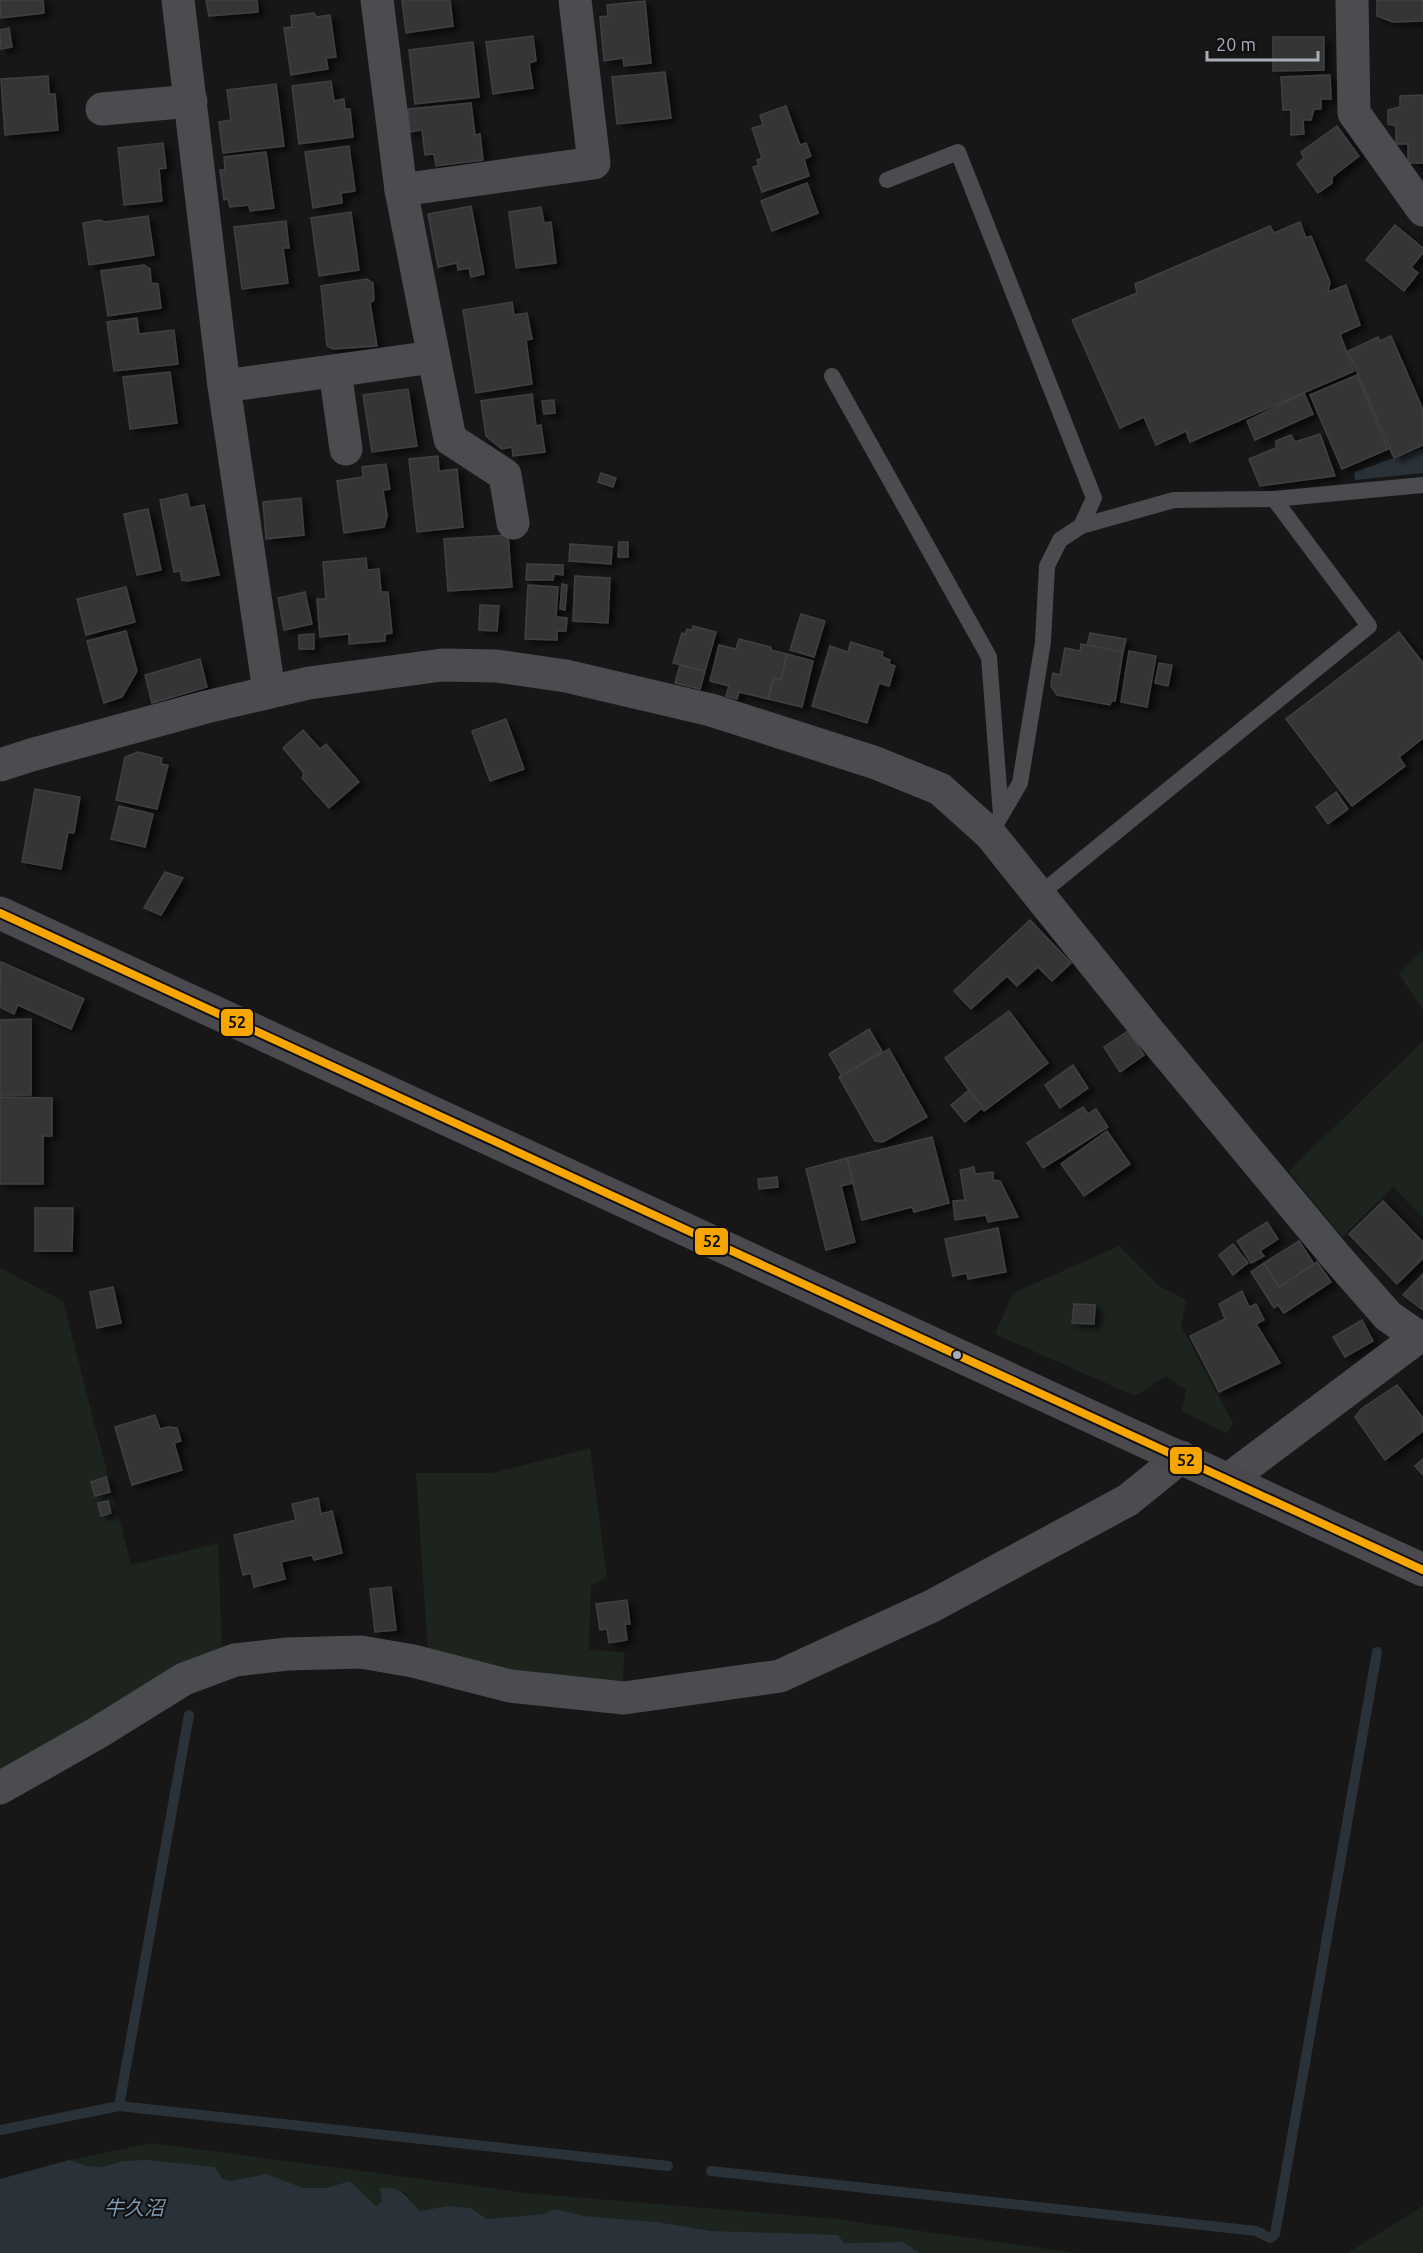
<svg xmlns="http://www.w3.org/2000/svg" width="1423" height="2253" viewBox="0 0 1423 2253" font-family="Ubuntu,'Noto Sans JP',sans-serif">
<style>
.green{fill:#1d241e}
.water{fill:#2a3239}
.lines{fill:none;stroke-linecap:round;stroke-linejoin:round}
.stream{stroke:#2a3239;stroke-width:10}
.building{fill:#353536;stroke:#3f4043;stroke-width:1.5;filter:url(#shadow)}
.service{stroke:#4b4c50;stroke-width:16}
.minor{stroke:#4b4c50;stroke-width:33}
.secondary{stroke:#4a4a4e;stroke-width:33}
.bus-1-casing{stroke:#111113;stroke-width:12}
.bus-1{stroke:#f7a600;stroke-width:8}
.bus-dot{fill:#a8adb8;stroke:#111113;stroke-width:2}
.labels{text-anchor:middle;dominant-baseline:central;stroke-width:4.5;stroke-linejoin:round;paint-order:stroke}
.water-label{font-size:20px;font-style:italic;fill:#7f9bb3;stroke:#111113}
.line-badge{stroke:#111113;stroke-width:2}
.pale-badge-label{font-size:16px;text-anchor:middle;font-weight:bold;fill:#111}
</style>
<defs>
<filter id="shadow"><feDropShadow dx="6" dy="4" stdDeviation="3" flood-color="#0009"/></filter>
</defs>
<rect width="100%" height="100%" fill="#171717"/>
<g class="green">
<polygon points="1423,950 1423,1010 1399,974"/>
<polygon points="1423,1041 1423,1218 1393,1187 1342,1237 1289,1171"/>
<polygon points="1119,1246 1159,1286 1186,1300 1181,1326 1233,1423 1226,1433 1182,1411 1186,1390 1166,1376 1135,1396 995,1334 1013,1293"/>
<polygon points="0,1268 63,1301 131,1565 218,1543 222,1651 0,1771"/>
<polygon points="590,1448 607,1578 591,1585 589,1650 624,1652 623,1681 501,1669 428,1652 416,1473 493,1473"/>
<polygon points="152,2143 526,2193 836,2219 1076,2253 920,2253 903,2242 843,2243 711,2231 658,2222 585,2216 554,2209 544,2214 487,2219 471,2208 448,2206 419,2211 405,2192 381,2193 382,2202 376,2206 350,2181 326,2188 303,2188 267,2174 230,2181 123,2161 102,2167 87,2166 69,2160"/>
<polygon points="1423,2206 1423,2253 1348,2253"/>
</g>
<g class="water">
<polygon points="1423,448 1423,473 1355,480 1354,472"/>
<path d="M69,2160L87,2166L102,2167L123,2161L146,2160L215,2167L222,2179L230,2181L267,2174L303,2188H326L350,2181L376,2206L382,2202L380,2188C399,2185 408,2197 419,2211L448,2206L471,2208L487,2219L544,2214L554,2209L585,2216L658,2222L711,2231L838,2235L844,2243L903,2242L920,2253H0V2179Z"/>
</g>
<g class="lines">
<g class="stream">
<polyline points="119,2106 189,1715"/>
<polyline points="0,2130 119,2106 668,2166"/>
<polyline points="711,2171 1256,2231 1270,2238 1275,2234 1377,1652"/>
</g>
</g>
<g class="building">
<polygon points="0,0 43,0 44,13 1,18"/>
<polygon points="206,0 257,0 258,12 209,16"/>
<polygon points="402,0 450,0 453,26 406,33"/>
<polygon points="1377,0 1423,0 1423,21 1393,22 1377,16"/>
<polygon points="645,1 651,63 624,66 623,58 604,61 600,17 608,16 607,5"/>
<polygon points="314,13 316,17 330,15 336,57 326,58 328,69 291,75 284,28 292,27 291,16"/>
<polygon points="9,28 12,47 1,49 0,30"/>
<polygon points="533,36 536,61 529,63 533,88 493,94 486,42"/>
<polygon points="1273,37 1324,37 1324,70 1273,71"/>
<polygon points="473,42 479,97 415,104 409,50"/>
<polygon points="665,72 671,118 617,124 612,77"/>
<polygon points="1330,75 1331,99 1321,99 1321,109 1314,109 1311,120 1303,120 1304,134 1291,135 1291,110 1283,110 1281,77"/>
<polygon points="48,76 49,94 55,94 58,130 5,135 1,79"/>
<polygon points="331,81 334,101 344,99 345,109 350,109 353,137 299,144 292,86"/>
<polygon points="276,84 284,146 223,153 219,122 231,120 227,90"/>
<polygon points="1423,95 1423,163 1408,163 1408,144 1396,144 1396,126 1388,124 1388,110 1400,107 1400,96"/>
<polygon points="471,103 475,135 480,134 483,160 436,166 434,154 425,155 422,130 410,132 408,109"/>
<polygon points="786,106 800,145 806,143 811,156 804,159 809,176 762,192 753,167 759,165 757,160 762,158 752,128 763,125 760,115"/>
<polygon points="1337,126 1359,156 1332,177 1332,183 1318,193 1297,164 1304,158 1301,152"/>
<polygon points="163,143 166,168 159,169 162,201 124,205 118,148"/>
<polygon points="349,146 355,191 341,193 342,203 313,208 305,152"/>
<polygon points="266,152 274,208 250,211 249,205 230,207 228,199 224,200 220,170 225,170 224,157"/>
<polygon points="807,183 818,213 772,231 761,201"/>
<polygon points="471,206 484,274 471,277 469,268 458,270 457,263 438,267 428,214"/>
<polygon points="541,207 544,223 551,222 556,263 516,268 509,212"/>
<polygon points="351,212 359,270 319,276 311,218"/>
<polygon points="148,216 154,255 89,265 83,223 99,220 105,222"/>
<polygon points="286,221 289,248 283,248 288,283 242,289 234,227"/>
<polygon points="1300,222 1306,238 1311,236 1330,282 1328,292 1346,285 1360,325 1340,334 1354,371 1190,442 1186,431 1156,445 1144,417 1120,428 1072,320 1137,293 1135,284 1270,226 1274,233"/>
<polygon points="1395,225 1423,248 1423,253 1411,267 1418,273 1404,291 1366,260"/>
<polygon points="144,265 150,269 151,283 158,284 161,308 108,316 101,271"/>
<polygon points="367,279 373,283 374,300 370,303 377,346 333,349 327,346 321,286"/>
<polygon points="512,302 514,315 527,313 532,339 526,340 532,384 476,393 463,310"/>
<polygon points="137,318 139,334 174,330 178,364 114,371 107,322"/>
<polygon points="1391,336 1423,410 1423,445 1394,458 1348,351 1378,337 1380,341"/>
<polygon points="170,372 177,423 130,429 123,377"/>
<polygon points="1357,375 1388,449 1342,469 1310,395"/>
<polygon points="408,389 417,446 372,452 363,395"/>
<polygon points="1304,393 1313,414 1255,440 1247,421"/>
<polygon points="532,394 536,426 541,425 545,452 513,456 512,447 502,449 486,436 481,401"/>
<polygon points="554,400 555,413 544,414 542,401"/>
<polygon points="1320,434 1335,476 1260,486 1249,459 1276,448 1276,441 1291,435 1295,442"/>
<polygon points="438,456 439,471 457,469 463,527 417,532 409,459"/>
<polygon points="386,464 390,489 383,490 387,516 384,527 344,533 337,481 363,477 362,467"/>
<polygon points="601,473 616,478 613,487 598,482"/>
<polygon points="187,494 190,508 204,505 219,575 188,581 182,580 180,571 174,572 160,500"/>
<polygon points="301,498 304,535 266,539 263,502"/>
<polygon points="148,509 161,570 137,575 124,514"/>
<polygon points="508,535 512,587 448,591 444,539"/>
<polygon points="619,542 628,542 628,557 618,557"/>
<polygon points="570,544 612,547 611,564 569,561"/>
<polygon points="366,558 367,570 379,569 381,592 388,592 392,633 385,634 385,641 349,644 349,634 320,637 317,599 326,599 323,562"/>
<polygon points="527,564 563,565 563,575 554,574 553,580 526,580"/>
<polygon points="575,576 610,578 608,623 573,621"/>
<polygon points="562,584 567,585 565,610 560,609"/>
<polygon points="528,585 558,587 556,617 567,618 566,631 557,631 557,640 525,639"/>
<polygon points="126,587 135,622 86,635 77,599"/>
<polygon points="305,592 312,624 284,630 278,598"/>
<polygon points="480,605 499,606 497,631 479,630"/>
<polygon points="801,614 825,621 814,657 790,650"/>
<polygon points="693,626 716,632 705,671 673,663 682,633 685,634 687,629 692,630"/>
<polygon points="126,631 137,671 122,697 104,703 87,641"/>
<polygon points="1399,632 1423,663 1423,738 1399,757 1405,766 1352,806 1286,719"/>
<polygon points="1090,633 1126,639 1123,652 1087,646"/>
<polygon points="314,634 314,649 299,649 299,635"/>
<polygon points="739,639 771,647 771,650 787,654 781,680 774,678 768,699 739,692 737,699 726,696 729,686 710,681 719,645 736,649"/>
<polygon points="851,642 883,652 882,657 890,660 889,664 895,666 889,686 879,683 867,723 812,706 830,646 848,652"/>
<polygon points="1081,644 1123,652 1115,701 1111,701 1110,705 1057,695 1051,686 1053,673 1060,675 1065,648 1080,651"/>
<polygon points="1129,651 1156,656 1147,707 1121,702"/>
<polygon points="787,654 813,661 802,707 768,699 774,678 781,680"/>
<polygon points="200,659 207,687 152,703 145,675"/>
<polygon points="1159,663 1172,665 1168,686 1155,683"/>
<polygon points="680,665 705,671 700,689 675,683"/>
<polygon points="506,719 524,769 490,781 472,731"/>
<polygon points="303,730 320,749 326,744 359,782 329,808 302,778 304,773 283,748"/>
<polygon points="138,752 162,758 161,764 168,765 157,809 116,800 125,757"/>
<polygon points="35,789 80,797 74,833 68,832 61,869 22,862"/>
<polygon points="1336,792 1348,809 1328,824 1316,807"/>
<polygon points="119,806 153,814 145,847 111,839"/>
<polygon points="165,872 183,878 161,915 144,908"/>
<polygon points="1030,920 1071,963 1052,981 1038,967 1017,986 1007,976 971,1009 954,991"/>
<polygon points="1,962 84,999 71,1029 18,1005 14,1014 0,1007"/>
<polygon points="1009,1011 1048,1063 984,1111 945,1058"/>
<polygon points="31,1019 31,1095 0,1095 0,1020"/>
<polygon points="869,1029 882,1051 842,1076 829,1054"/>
<polygon points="1128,1031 1144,1055 1120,1072 1104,1047"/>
<polygon points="889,1049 927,1117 883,1142 875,1141 839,1077"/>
<polygon points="1073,1065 1088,1088 1060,1108 1045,1085"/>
<polygon points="969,1090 983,1107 965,1122 951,1105"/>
<polygon points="0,1097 52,1098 52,1136 43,1136 43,1184 0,1184"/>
<polygon points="1083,1107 1088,1114 1096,1109 1108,1127 1043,1168 1027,1143"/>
<polygon points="1107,1131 1130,1164 1084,1196 1061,1164"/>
<polygon points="932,1137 949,1203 914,1212 912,1207 862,1220 847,1158"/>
<polygon points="847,1158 853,1183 841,1186 855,1242 826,1250 806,1169"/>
<polygon points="974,1167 975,1174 993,1172 993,1180 1000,1181 1018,1217 988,1222 986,1215 955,1220 953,1201 965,1200 960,1170"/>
<polygon points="777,1177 778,1187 759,1189 758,1179"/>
<polygon points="1383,1201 1423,1242 1423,1258 1397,1284 1349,1234"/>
<polygon points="35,1208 73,1208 72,1251 35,1251"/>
<polygon points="1267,1222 1278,1239 1260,1251 1264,1256 1251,1263 1237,1241"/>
<polygon points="998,1228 1006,1272 968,1279 967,1273 953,1276 945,1239"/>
<polygon points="1299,1241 1314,1264 1279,1287 1264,1263"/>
<polygon points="1233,1244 1248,1263 1233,1275 1219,1255"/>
<polygon points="1317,1262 1331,1282 1284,1313 1278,1305 1274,1308 1251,1272 1264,1263 1279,1287"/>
<polygon points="1423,1274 1423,1310 1403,1295"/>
<polygon points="113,1287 121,1323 97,1328 90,1292"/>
<polygon points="1242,1291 1249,1307 1256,1304 1264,1320 1256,1324 1280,1363 1219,1392 1190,1336 1225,1319 1219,1304"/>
<polygon points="1074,1304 1095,1305 1094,1324 1072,1323"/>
<polygon points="1362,1320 1373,1341 1345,1357 1333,1337"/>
<polygon points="1397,1385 1423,1418 1423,1431 1385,1460 1355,1417 1361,1409"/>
<polygon points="155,1415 160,1429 168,1427 177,1428 181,1441 174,1443 182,1470 132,1485 115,1427"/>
<polygon points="1423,1459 1423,1475 1415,1466"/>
<polygon points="106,1477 110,1492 95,1496 91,1482"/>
<polygon points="318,1498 321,1514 332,1511 342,1553 314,1560 312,1555 281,1562 285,1579 254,1587 251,1573 243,1575 234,1535 296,1520 292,1504"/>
<polygon points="108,1501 111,1513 101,1516 98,1503"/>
<polygon points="391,1587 396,1630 375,1632 370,1589"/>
<polygon points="627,1600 630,1624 625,1624 627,1640 609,1643 607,1629 600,1630 596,1604"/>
</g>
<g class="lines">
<g class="service">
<polyline points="887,180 958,152 1094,498 1081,526 1060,540 1047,566 1043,642 1020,783 990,834"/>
<polyline points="832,376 989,657 1001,815"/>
<polyline points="1081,526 1174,500 1274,499 1423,485"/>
<polyline points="1040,894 1369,626 1274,499"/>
</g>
<g class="minor">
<polyline points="178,0 224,386 269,691"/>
<polyline points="377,0 401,190"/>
<polyline points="1352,0 1354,113 1423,210"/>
<polyline points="102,109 191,101"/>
<polyline points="335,371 346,449"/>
<polyline points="224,386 433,357"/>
<polyline points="513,523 505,475 450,439 401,190 594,163 575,0"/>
<polyline points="0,765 31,755 206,707 309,683 442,665 497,666 566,676 711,710 876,763 940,789 990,834 1150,1033 1337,1258 1388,1316 1418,1337"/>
<polyline points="1229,1479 1418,1337 1423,1336"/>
<polyline points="0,1788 97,1733 184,1679 235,1660 287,1654 361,1652 413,1661 510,1686 624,1698 780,1676 932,1606 1128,1500 1181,1457"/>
</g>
<polyline class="secondary" points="0,913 1423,1570"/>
<defs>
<polyline id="bus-1" points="0,913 1423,1570"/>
</defs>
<use href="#bus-1" class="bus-1-casing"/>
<use href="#bus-1" class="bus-1"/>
</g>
<circle class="bus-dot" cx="957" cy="1355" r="5"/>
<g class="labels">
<g class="water-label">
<text x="134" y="2207">牛久沼</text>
</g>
</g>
<g class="line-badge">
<rect x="220" y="1008" width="34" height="29" rx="6" fill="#f7a600"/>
<rect x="694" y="1227" width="35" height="29" rx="6" fill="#f7a600"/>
<rect x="1169" y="1446" width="34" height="29" rx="6" fill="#f7a600"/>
</g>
<g class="pale-badge-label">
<text x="237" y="1028">52</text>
<text x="712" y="1247">52</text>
<text x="1186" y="1466">52</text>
</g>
<path d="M1207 51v9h111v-9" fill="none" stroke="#a8adb8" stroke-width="3"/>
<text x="1216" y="51" font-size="18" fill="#a8adb8" stroke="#111113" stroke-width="4.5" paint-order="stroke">20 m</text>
</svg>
